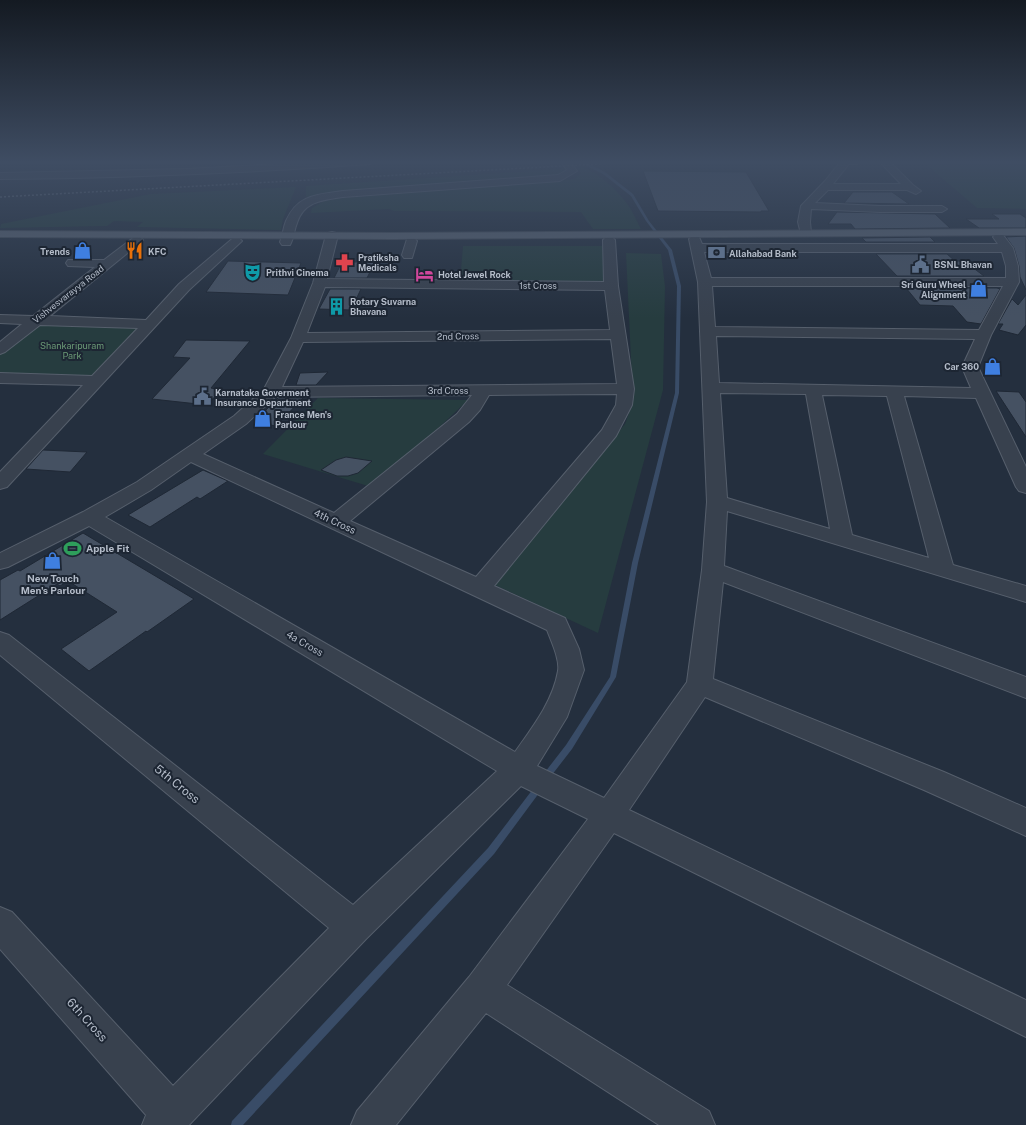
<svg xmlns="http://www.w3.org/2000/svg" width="1026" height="1125" viewBox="0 0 1026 1125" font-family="'Public Sans',sans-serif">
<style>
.green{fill:#263c3f}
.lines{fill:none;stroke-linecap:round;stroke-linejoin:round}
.stream{fill:#394c67;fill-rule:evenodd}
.building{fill:#455162;stroke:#1f2835}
.minor-casing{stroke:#565f6c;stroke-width:2}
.major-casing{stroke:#414a57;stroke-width:2}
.minor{fill:#38414e;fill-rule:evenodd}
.major{fill:#56606e;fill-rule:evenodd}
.rail{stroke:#5a6575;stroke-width:1.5;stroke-dasharray:2 2;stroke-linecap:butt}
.labels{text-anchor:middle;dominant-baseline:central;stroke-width:4;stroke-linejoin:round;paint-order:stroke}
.far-poi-label{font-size:9px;font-weight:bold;fill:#b4bcc9;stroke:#1d2633;text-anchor:start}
.far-street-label{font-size:9px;fill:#b4bcc9;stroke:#1d2633}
.far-park-label{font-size:9px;fill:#6b9a76;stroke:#1d2633}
.street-label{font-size:10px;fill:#b4bcc9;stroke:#1d2633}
.poi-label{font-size:10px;font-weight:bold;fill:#b4bcc9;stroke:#1d2633;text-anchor:start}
.near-street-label{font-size:12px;fill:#b4bcc9;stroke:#1d2633}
</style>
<rect width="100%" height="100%" fill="#242f3e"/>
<g class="green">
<polygon points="922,161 1018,162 1026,168 1026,209 977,208"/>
<path d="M577,167C593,167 616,189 625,201C632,209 636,220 641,229H593L581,212L394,211L389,209L311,213L312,208L324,201L343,198L541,183L574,179L581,173Z"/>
<polygon points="564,169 558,175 340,193 306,197 306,186"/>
<polygon points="296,187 283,219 281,230 137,227 143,222 114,221 107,226 0,228 1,224 151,194"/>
<polygon points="463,246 603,246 604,282 460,282"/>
<polygon points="626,253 661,254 665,286 663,390 598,633 495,585 625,424 633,402"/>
<polygon points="37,322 143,325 94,378 0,375 0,353"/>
<polygon points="318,398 468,400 432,434 368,486 263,454"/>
</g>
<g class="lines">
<g class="stream">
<polygon points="582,161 584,161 589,164 605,172 633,194 649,221 672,250 681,286 679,393 638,563 616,677 572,749 548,780 545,781 542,780 541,778 542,776 566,745 610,677 632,563 675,393 677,286 668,250 646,221 631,196 603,174 587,166"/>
<polygon points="539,783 542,785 543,787 542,789 494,854 243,1125 231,1125 232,1121 488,848 536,785"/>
</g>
</g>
<g class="building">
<polygon points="643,171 746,172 769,211 761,211 761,212 658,211"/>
<polygon points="853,192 892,192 909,204 844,203"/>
<polygon points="837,212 935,214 950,228 855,229 851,224 828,224"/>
<polygon points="992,214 1020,214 1026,218 1026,228 979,228 966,219 999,219"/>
<polygon points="1026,236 1026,290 1020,277 1019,266 1014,248 1006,237"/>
<polygon points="930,237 935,242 866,242 862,238"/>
<polygon points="876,254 947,254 955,261 964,261 984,276 897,276"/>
<polygon points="228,261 301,263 288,295 206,292"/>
<polygon points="342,262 375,262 367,278 334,278"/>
<polygon points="906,288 997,288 1000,289 981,324 967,322 953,306 920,305"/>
<polygon points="330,289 361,289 351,310 319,309"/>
<polygon points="1026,295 1026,325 1018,335 999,330 1003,324 998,324 1012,299 1018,305"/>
<polygon points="186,340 250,341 211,388 221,390 207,405 152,399 190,358 173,357"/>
<polygon points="328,372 316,385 296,385 300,373"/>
<polygon points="996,391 1019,392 1026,402 1026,437"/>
<polygon points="278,398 303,398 276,426 254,422"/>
<polygon points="43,450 87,452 70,472 26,469"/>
<polygon points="346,457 372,461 358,473 348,476 337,476 321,470 336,460"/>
<polygon points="203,470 228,481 200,499 197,497 150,527 128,515"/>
<polygon points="83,533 194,599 147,632 146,631 89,671 61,649 117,612 68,581 60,586 57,584 0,620 0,580 18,570 20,571"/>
</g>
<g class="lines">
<defs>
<g id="minor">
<path d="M336,161H376L371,164C247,173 124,178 0,179V173L186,169Z"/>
<path d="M560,161H570L577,171L560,181L343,197C323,200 304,201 297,223C294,230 294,238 290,245H282L280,242C283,235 283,228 286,221C298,194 317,195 343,191L558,175L567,170Z"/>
<polygon points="841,161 862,161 857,164 849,164 833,184 901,184 879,161 889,161 913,185 921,191 916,194 907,190 828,190 815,203 880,206 942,206 947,209 942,212 880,212 811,209 810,222 811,232 809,234 801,234 798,222 801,206 825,181"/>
<path d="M332,232L336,233L338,235L327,279L604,282L603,240L605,238H613L615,240L618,286L634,389L632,405L616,436L494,586L565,618L579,649L584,670L567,717L537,766L604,798L687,682L702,570L707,502L698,282L689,239L691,237H699L702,244H998L993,237L995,235H1003L1013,248L1018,266L1019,282L991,335L978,367L1026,467V493L1019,491L1016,487L976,398L904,396L953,565L1026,586V602L727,511L724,566L1026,677V698L723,582L713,679L944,772L1026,808V836L924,790L705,697L629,810L1026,1000V1037L614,833L507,985L709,1111L715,1125H659L486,1013L396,1125H351L357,1111L469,977L588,819L521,786L366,939L189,1125H142L146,1115L0,949V907L12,912L173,1086L329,928L0,655V632L9,635L353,905L497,771L89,526L8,567L0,569V553L83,512L137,482L234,416L264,389L291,338L313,283L326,235L328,233ZM704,252H1002L1006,266V278H711ZM712,286H1003L979,330L715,327ZM325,287L605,290L610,330L307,333ZM716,336L975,339L962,367L971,388L719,383ZM611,339L617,384L282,387L303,342ZM720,393L806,394L830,529L727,498ZM617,394L616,405L602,430L476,577L350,521L469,422L480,410L489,395ZM472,395L457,414L334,513L203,454L246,424L275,397ZM822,395L887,396L929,558L852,535ZM191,462L547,630C551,641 560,659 558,671C553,701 532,728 515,752L105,517L151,490Z"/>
<polygon points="137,236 141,238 143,240 141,242 50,316 146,320 179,284 232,239 240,239 242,241 189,290 7,487 0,489 0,472 83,385 0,383 0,373 92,376 138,328 40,325 5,352 0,354 0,342 22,324 0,323 0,315 33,316 95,267 68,266 66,263 68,260 104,260 133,238"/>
<polygon points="411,237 415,239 417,241 412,258 404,258 402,255 407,239"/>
</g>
<polygon id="major" points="1026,229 1026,235 392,239 0,237 0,231 392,233"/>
</defs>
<use href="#minor" class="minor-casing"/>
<use href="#major" class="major-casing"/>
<use href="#minor" class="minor"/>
<use href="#major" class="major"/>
<polyline class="rail" points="0,197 653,161"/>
</g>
<linearGradient id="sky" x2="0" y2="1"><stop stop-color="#141a22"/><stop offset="0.51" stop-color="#3f4d63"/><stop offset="1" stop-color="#3f4d63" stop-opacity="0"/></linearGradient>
<rect width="1026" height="318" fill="url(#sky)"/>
<defs>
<symbol id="shop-bare" viewBox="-9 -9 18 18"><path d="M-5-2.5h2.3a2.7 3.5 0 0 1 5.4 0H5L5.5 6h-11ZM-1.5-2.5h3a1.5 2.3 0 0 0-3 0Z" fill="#3f7fe0" stroke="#1d2633" stroke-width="2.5" paint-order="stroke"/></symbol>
<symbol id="restaurant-bare" viewBox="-9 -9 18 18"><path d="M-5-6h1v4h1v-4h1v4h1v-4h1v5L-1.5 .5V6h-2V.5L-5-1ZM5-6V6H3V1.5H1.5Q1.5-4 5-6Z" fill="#e8710a" stroke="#1d2633" stroke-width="2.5" paint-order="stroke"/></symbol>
<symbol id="bank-bare" viewBox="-9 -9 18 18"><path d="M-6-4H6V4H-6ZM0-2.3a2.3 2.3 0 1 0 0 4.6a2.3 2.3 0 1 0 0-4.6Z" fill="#5c6f8a" stroke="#1d2633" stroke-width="2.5" paint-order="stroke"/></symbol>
<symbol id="pharmacy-bare" viewBox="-9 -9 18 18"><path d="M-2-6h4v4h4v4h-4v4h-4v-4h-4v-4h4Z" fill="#e0444e" stroke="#1d2633" stroke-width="2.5" paint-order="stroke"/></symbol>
<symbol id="civic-bare" viewBox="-9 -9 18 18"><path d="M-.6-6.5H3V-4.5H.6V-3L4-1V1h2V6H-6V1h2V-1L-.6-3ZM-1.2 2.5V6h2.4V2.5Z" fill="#5c6f8a" stroke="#1d2633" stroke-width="2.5" paint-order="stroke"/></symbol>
<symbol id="theatre-bare" viewBox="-9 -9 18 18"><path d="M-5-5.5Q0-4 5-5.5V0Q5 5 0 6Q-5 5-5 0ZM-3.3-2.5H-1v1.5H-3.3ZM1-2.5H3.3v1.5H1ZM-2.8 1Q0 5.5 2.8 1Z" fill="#0f9aa8" stroke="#1d2633" stroke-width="2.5" paint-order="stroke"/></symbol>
<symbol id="hotel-bare" viewBox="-9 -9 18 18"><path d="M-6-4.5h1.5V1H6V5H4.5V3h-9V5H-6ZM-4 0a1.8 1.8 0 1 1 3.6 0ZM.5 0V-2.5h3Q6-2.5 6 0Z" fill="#d1479c" stroke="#1d2633" stroke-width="2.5" paint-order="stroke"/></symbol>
<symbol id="building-bare" viewBox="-9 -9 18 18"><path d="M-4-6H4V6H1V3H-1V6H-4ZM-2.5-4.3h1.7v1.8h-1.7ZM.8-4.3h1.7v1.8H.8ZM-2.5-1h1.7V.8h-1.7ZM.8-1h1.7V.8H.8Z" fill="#0f9aa8" stroke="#1d2633" stroke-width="2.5" paint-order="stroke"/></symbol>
<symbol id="stadium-bare" viewBox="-9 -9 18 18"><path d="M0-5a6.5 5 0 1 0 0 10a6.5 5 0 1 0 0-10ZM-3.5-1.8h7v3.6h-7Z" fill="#2e9e5b" stroke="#1d2633" stroke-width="2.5" paint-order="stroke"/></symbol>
</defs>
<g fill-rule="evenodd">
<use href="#shop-bare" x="70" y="238" width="25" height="25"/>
<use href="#restaurant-bare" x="122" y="238" width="25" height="25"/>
<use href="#bank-bare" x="704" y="240" width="25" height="25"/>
<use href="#pharmacy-bare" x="332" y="250" width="25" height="25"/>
<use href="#civic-bare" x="908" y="252" width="25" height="25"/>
<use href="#theatre-bare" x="240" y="260" width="25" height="25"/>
<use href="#hotel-bare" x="412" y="262" width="25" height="25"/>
<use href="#shop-bare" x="966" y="276" width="25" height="25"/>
<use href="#building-bare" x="324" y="294" width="25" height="25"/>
<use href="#shop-bare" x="980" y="354" width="25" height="25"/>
<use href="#civic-bare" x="190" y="384" width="25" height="25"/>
<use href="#shop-bare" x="250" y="406" width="25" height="25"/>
<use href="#stadium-bare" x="60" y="536" width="25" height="25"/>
<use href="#shop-bare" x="40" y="548" width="25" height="25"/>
</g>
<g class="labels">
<g class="far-poi-label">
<text x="70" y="251" text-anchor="end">Trends</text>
<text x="148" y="251">KFC</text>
<text x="729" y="253">Allahabad Bank</text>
<text x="358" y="257">Pratiksha<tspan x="358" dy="10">Medicals</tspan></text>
<text x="934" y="264">BSNL Bhavan</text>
<text x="266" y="272">Prithvi Cinema</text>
<text x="438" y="274">Hotel Jewel Rock</text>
<text x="966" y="284" text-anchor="end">Sri Guru Wheel<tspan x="966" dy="10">Alignment</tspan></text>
<text x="350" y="301">Rotary Suvarna<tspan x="350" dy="10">Bhavana</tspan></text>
<text x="979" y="366" text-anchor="end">Car 360</text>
<text x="215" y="392">Karnataka Goverment<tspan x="215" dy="10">Insurance Department</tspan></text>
<text x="275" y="414">France Men's<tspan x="275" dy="10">Parlour</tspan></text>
</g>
<g class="far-street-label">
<text x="538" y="285">1st Cross</text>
<text transform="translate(68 294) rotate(-38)">Vishvesvarayya Road</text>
<text transform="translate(458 336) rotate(-1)">2nd Cross</text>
<text x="448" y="390">3rd Cross</text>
</g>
<g class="far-park-label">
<text x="72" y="345">Shankaripuram<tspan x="72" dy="10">Park</tspan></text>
</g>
<g class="street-label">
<text transform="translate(335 521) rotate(25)">4th Cross</text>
<text transform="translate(305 643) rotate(30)">4a Cross</text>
</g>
<g class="poi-label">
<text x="86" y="548">Apple Fit</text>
<text x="53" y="578" text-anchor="middle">New Touch<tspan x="53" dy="12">Men's Parlour</tspan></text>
</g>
<g class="near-street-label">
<text transform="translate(177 784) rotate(39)">5th Cross</text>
<text transform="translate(87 1020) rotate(48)">6th Cross</text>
</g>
</g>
</svg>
